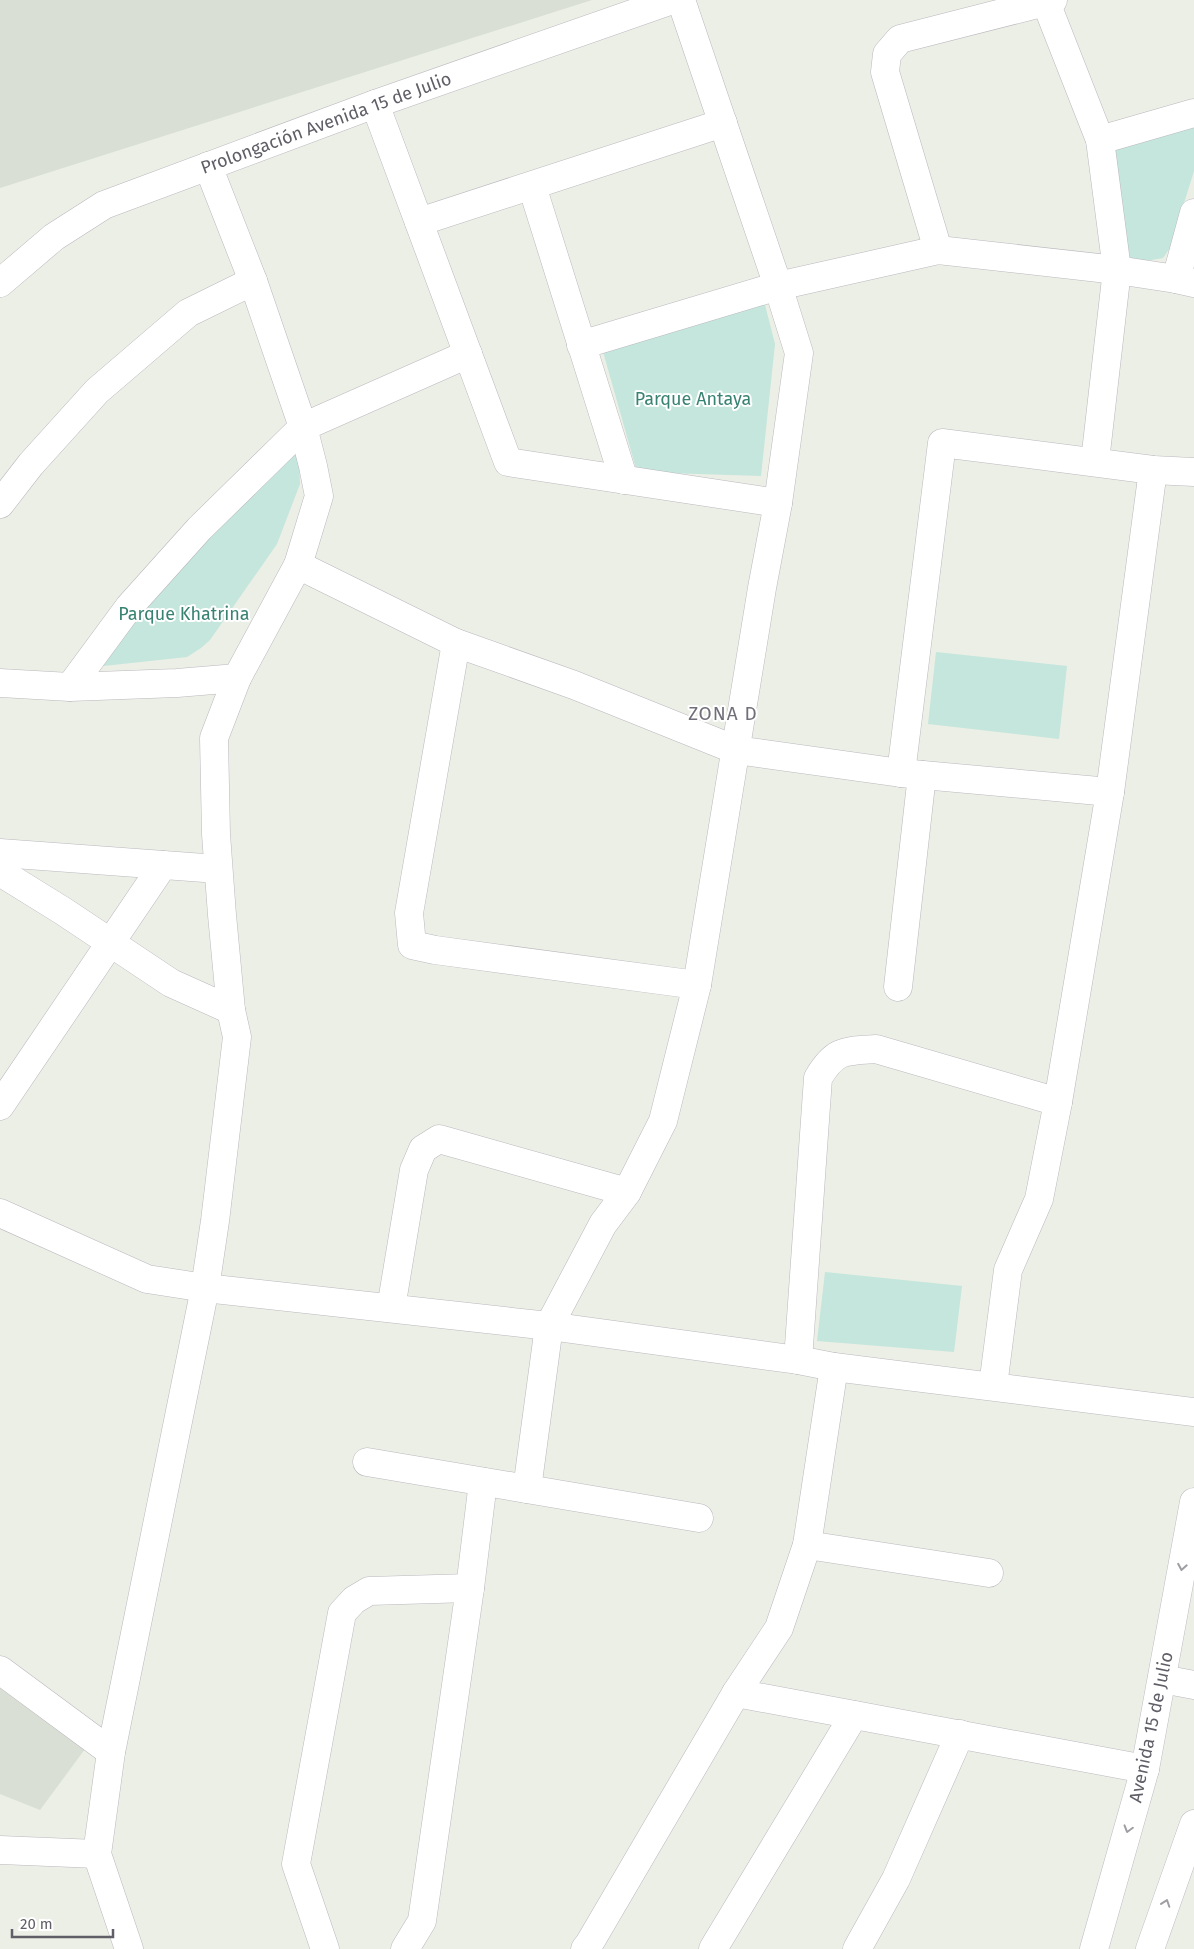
<svg xmlns="http://www.w3.org/2000/svg" width="1194" height="1949" viewBox="0 0 1194 1949" font-family="'Fira Sans',sans-serif">
<style>
.education{fill:#d9dfd4}
.green{fill:#c4e6dc}
.lines{fill:none;stroke-linecap:round;stroke-linejoin:round}
.street-casing{stroke:#bbb8bf;stroke-width:29}
.secondary-casing{stroke:#bebbc3;stroke-width:29}
.street{stroke:#fff;stroke-width:28}
.secondary{stroke:#fff;stroke-width:28}
.oneway{stroke:#a09ea3}
.labels{text-anchor:middle;dominant-baseline:central;stroke-width:4;stroke-linejoin:round;paint-order:stroke}
.street-label{font-size:18px;fill:#605e66;stroke:#fff}
.park-label{font-size:18px;fill:#388272;stroke:#fff}
.neighbourhood-label{font-size:19px;letter-spacing:1px;fill:#716f78;stroke:#fff}
</style>
<rect width="100%" height="100%" fill="#ebefe6"/>
<g class="education">
<polygon points="0,0 592,0 0,188"/>
<polygon points="0,1686 88,1745 40,1810 0,1794"/>
</g>
<g class="green">
<polygon points="1194,120 1194,171 1170,248 1163,258 1124,265 1098,149"/>
<polygon points="764,301 775,344 761,476 637,472 602,348"/>
<polygon points="298,439 300,484 277,544 210,640 201,648 187,657 94,667 198,541"/>
<polygon points="936,652 1067,666 1059,739 928,724"/>
<polygon points="825,1272 962,1286 954,1352 817,1341"/>
</g>
<g class="lines">
<defs>
<g id="street">
<polyline points="1045,0 1100,140 1117,270 1095,461"/>
<polyline points="375,104 508,462 778,503"/>
<polyline points="1100,140 1194,113"/>
<polyline points="532,186 624,480"/>
<polyline points="419,222 723,123"/>
<polyline points="938,250 885,72 887,54 900,39 1053,0"/>
<polyline points="1176,279 1194,213"/>
<polyline points="0,283 54,237 104,205 375,104 672,0"/>
<polyline points="581,345 778,286 938,250 1117,270 1176,279 1194,283"/>
<polyline points="0,504 31,464 97,391 188,313 253,281"/>
<polyline points="298,565 456,643 574,685 736,750 901,773 1110,792"/>
<polyline points="456,643 409,913 412,945 435,950 697,985"/>
<polyline points="0,683 70,687 177,683 237,678 298,565 319,496 313,466 303,427 253,281 208,166"/>
<polyline points="70,687 129,607 199,529 303,427 468,354"/>
<polyline points="901,773 942,443 1153,470 1194,472"/>
<polyline points="0,853 218,869"/>
<polyline points="0,872 63,911 171,983 231,1010"/>
<polyline points="898,987 922,775"/>
<polyline points="0,1106 163,865"/>
<polyline points="0,1213 147,1279 205,1288 549,1326 798,1360 834,1367 1194,1412"/>
<polyline points="391,1308 414,1170 423,1149 439,1139 627,1192"/>
<path d="M798,1360L818,1078C835,1049 845,1051 876,1049L1058,1102"/>
<polyline points="993,1386 1008,1270 1039,1199 1058,1102 1110,792 1153,470"/>
<polyline points="367,1462 699,1518"/>
<polyline points="527,1489 549,1326 603,1224 627,1192 663,1121 697,985 762,588 778,503 799,353 778,286 681,0"/>
<polyline points="807,1545 989,1573"/>
<polyline points="0,1670 111,1752"/>
<polyline points="1162,1679 1194,1685"/>
<polyline points="736,1693 1145,1769"/>
<polyline points="0,1850 97,1854"/>
<polyline points="129,1949 97,1854 111,1752 205,1288 215,1221 237,1037 231,1010 222,915 216,834 214,738 237,678"/>
<polyline points="325,1949 296,1864 342,1613 354,1600 369,1591 470,1588"/>
<polyline points="405,1949 422,1921 470,1588 483,1482"/>
<polyline points="585,1949 589,1944 736,1693 779,1628 807,1545 834,1367"/>
<polyline points="713,1949 854,1715"/>
<polyline points="857,1949 896,1879 960,1734"/>
</g>
<g id="secondary">
<polyline points="1094,1949 1145,1769 1194,1502"/>
<polyline points="1150,1949 1194,1824"/>
</g>
</defs>
<use href="#street" class="street-casing"/>
<use href="#secondary" class="secondary-casing"/>
<use href="#street" class="street"/>
<use href="#secondary" class="secondary"/>
</g>
<defs><path id="oneway-chevron" d="M-2-3.5L2.5 0L-2 3.5" fill="none" stroke-width="1.6" stroke-linecap="round" stroke-linejoin="round" transform="scale(1.25)"/></defs>
<g class="oneway">
<use href="#oneway-chevron" transform="translate(1182 1567) rotate(100)"/>
<use href="#oneway-chevron" transform="translate(1128 1829) rotate(106)"/>
<use href="#oneway-chevron" transform="translate(1166 1903) rotate(-71)"/>
</g>
<g class="labels">
<g class="street-label">
<text transform="translate(326 123) rotate(-20)">Prolongación Avenida 15 de Julio</text>
<text transform="translate(1151 1727) rotate(-78)">Avenida 15 de Julio</text>
</g>
<g class="park-label">
<text x="693" y="399">Parque Antaya</text>
<text x="184" y="614">Parque Khatrina</text>
</g>
<g class="neighbourhood-label">
<text x="723" y="713">ZONA D</text>
</g>
</g>
<path d="M12 1929v8h101v-8" fill="none" stroke="#605e66" stroke-width="2.5"/>
<text x="20" y="1929" font-size="15" fill="#605e66" stroke="#ffffff" stroke-width="4" paint-order="stroke">20 m</text>
</svg>
